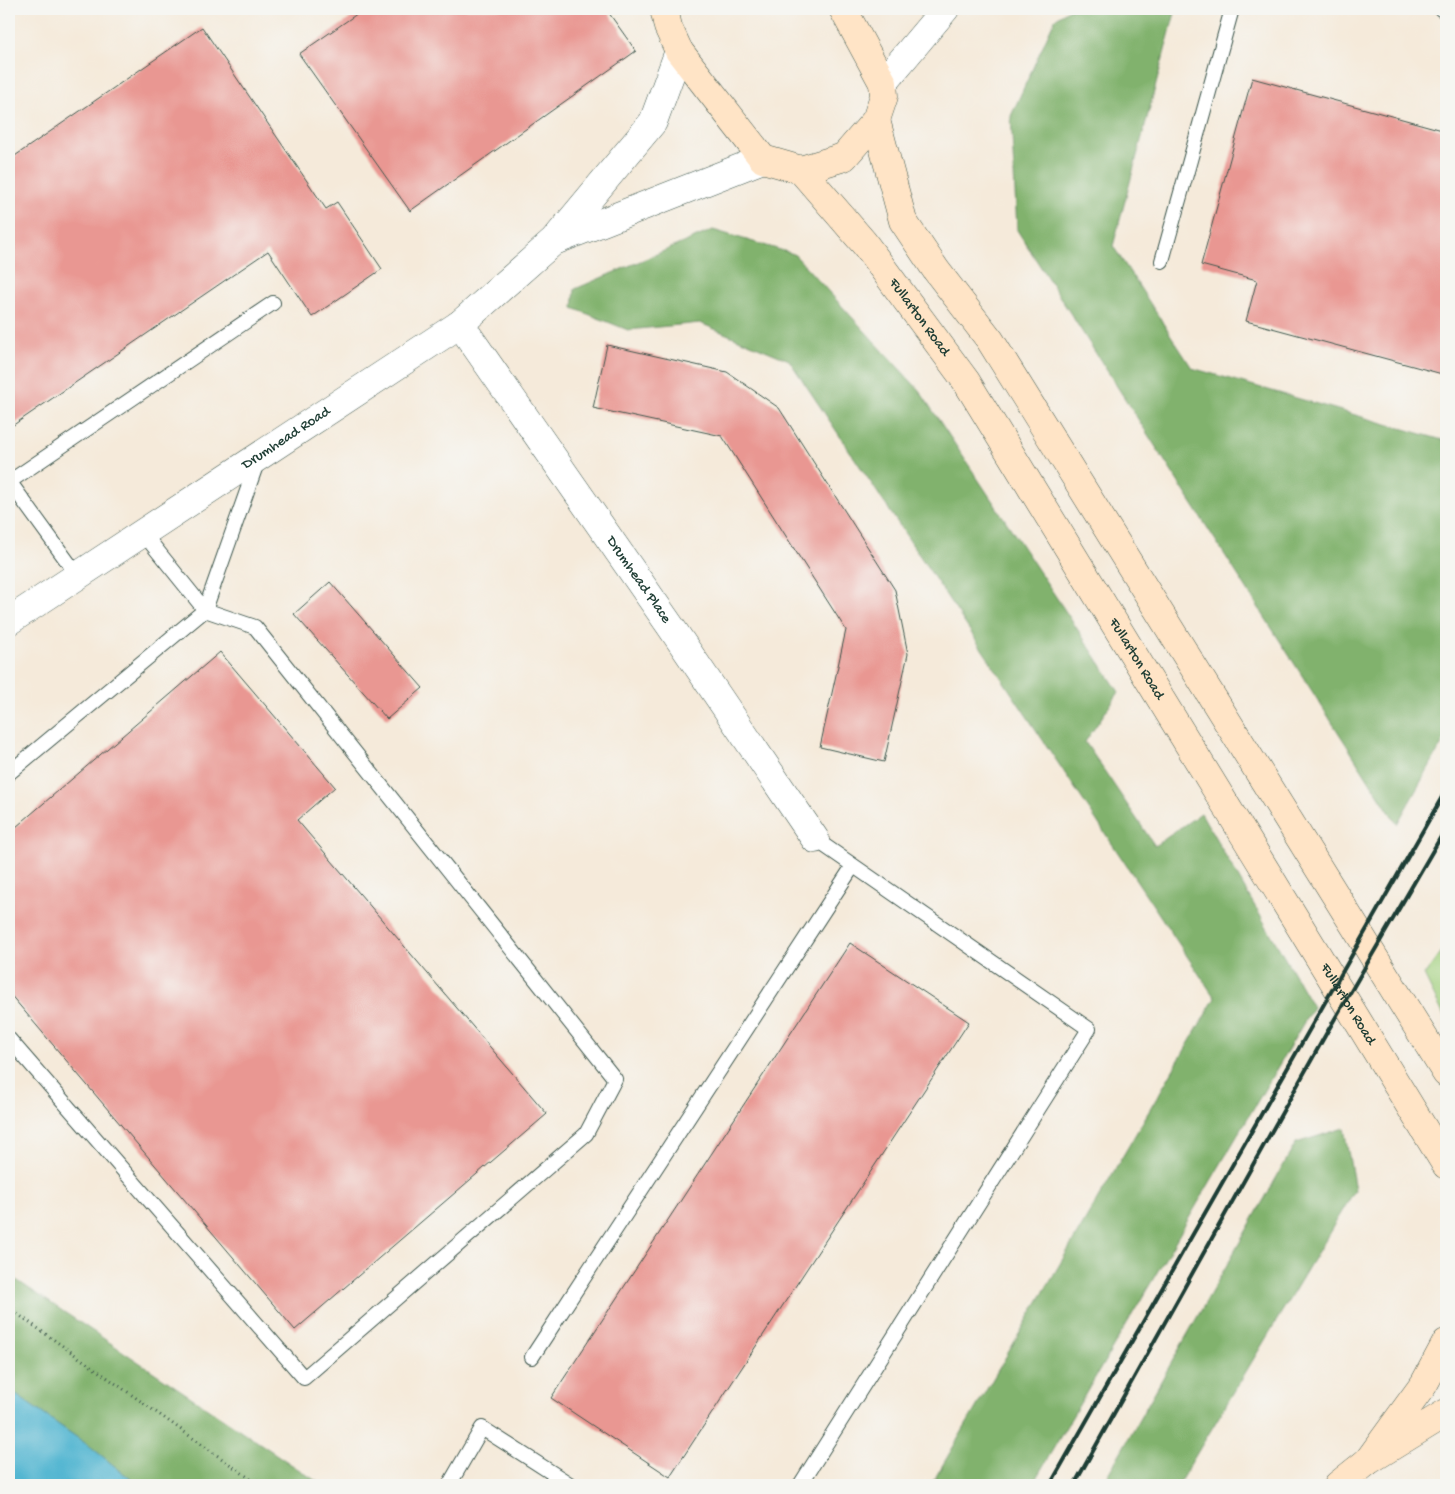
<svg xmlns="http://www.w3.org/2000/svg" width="1455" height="1494" viewBox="0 0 1455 1494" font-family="'Gochi Hand',sans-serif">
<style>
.green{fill:#a2d07e;stroke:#608659}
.forest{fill:#81b26d;stroke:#507850}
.water{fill:#52b6d1;stroke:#387a82}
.building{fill:#e99792}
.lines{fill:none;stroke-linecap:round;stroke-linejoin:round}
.lane-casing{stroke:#3f574d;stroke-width:16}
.street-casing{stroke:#3f574d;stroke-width:29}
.secondary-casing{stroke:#3f574d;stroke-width:29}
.path{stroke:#3f574d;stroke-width:3;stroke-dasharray:1 4;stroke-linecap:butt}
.lane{stroke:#fff;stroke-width:14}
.street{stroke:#fff;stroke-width:28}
.secondary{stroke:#ffe4c6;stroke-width:28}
.rail{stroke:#1f3d34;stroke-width:4}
.labels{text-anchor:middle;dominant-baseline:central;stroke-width:5;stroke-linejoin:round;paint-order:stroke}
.street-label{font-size:15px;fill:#1f3d34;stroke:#f6f6f2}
</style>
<rect width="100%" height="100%" fill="#f6f6f2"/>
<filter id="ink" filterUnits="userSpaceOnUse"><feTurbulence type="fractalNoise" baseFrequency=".02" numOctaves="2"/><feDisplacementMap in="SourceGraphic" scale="10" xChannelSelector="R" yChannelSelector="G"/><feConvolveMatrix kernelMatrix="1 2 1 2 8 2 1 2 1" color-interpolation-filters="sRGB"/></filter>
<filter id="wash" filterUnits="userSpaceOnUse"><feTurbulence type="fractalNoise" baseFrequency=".0096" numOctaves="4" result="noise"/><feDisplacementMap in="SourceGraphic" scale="20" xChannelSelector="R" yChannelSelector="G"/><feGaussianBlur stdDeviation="1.12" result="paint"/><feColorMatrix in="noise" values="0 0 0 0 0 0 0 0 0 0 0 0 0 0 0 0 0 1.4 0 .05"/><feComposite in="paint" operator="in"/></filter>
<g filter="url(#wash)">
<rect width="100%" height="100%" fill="#f5eada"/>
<polygon class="green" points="1446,946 1446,1020 1424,975"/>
<g class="forest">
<polygon points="1069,9 1176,9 1113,246 1192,368 1446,441 1446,737 1397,824 1017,230 1011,116 1055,19"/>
<polygon points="713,230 794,254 919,390 1119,692 1085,742 1155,846 1201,813 1313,1007 1032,1485 931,1485 1215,998 789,360 700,323 628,330 573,308 575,289"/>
<polygon points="1344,1128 1355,1190 1178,1485 1102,1485 1296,1143"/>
<polygon points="9,1275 322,1485 138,1485 92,1448 9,1390"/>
</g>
<polygon class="water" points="9,1390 92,1448 138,1485 9,1485"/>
<g id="blocks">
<g class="building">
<polygon points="364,9 606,9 636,51 410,211 299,54"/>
<polygon points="202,27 326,209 337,202 382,269 312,317 268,251 9,428 9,160"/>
<polygon points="1252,78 1446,131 1446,375 1246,321 1257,280 1201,265"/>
<polygon points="607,345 727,372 779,408 895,590 908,654 884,762 820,747 846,630 722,436 593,408"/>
<polygon points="330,582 423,688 387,719 294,614"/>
<polygon points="220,652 335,787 297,820 547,1114 295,1330 9,993 9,833"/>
<polygon points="850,943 969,1022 670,1477 551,1398"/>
</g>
</g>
</g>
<g filter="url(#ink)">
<use href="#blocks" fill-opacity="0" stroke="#3f574d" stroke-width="1"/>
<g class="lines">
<defs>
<g id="lane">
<polyline points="1441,9 1446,10"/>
<polyline points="1162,261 1232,9"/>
<polyline points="9,481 78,576"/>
<polyline points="9,482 273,303"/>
<polyline points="9,773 205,610 258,460"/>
<polyline points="9,1039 304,1378 586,1134 615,1079 255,627 205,610 143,533"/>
<polyline points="532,1357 853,866"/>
<polyline points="449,1485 482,1428 571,1485"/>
<polyline points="800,1485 1089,1029 815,839"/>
</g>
<g id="street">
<polyline points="883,83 945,9"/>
<polyline points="557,240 763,159"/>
<path id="s1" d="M460,324L671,627L815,839"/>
<path id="s2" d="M9,621L460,324L554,241L653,122L679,51"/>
</g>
<g id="secondary">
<polyline points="664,9 668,27 679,51 763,159 801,170 844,157 876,120 884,96 883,83 843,9"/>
<polyline points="876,120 903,221 936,270 990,340 1446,1073"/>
<path id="s3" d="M801,170L864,243L966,381L1446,1165"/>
<polyline points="1368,1461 1424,1384 1446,1343"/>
<polyline points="1338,1485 1368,1461 1446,1413"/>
</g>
</defs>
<use href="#lane" class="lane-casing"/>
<use href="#street" class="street-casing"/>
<use href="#secondary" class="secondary-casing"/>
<polyline class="path" points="9,1308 259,1485"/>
<use href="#lane" class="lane"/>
<use href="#street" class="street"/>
<use href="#secondary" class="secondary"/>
<g class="rail">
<polyline points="1050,1485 1446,790"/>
<polyline points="1074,1485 1326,1034 1446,828"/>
</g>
</g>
</g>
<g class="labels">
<g class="street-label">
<text stroke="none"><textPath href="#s3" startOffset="189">Fullarton Road</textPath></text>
<text stroke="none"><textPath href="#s2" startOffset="332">Drumhead Road</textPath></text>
<text stroke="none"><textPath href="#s1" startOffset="312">Drumhead Place</textPath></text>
<text stroke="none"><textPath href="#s3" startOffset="594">Fullarton Road</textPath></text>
<text stroke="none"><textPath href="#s3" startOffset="999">Fullarton Road</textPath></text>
</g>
</g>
<rect width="1455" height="1494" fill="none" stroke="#f6f6f2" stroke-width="30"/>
</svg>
